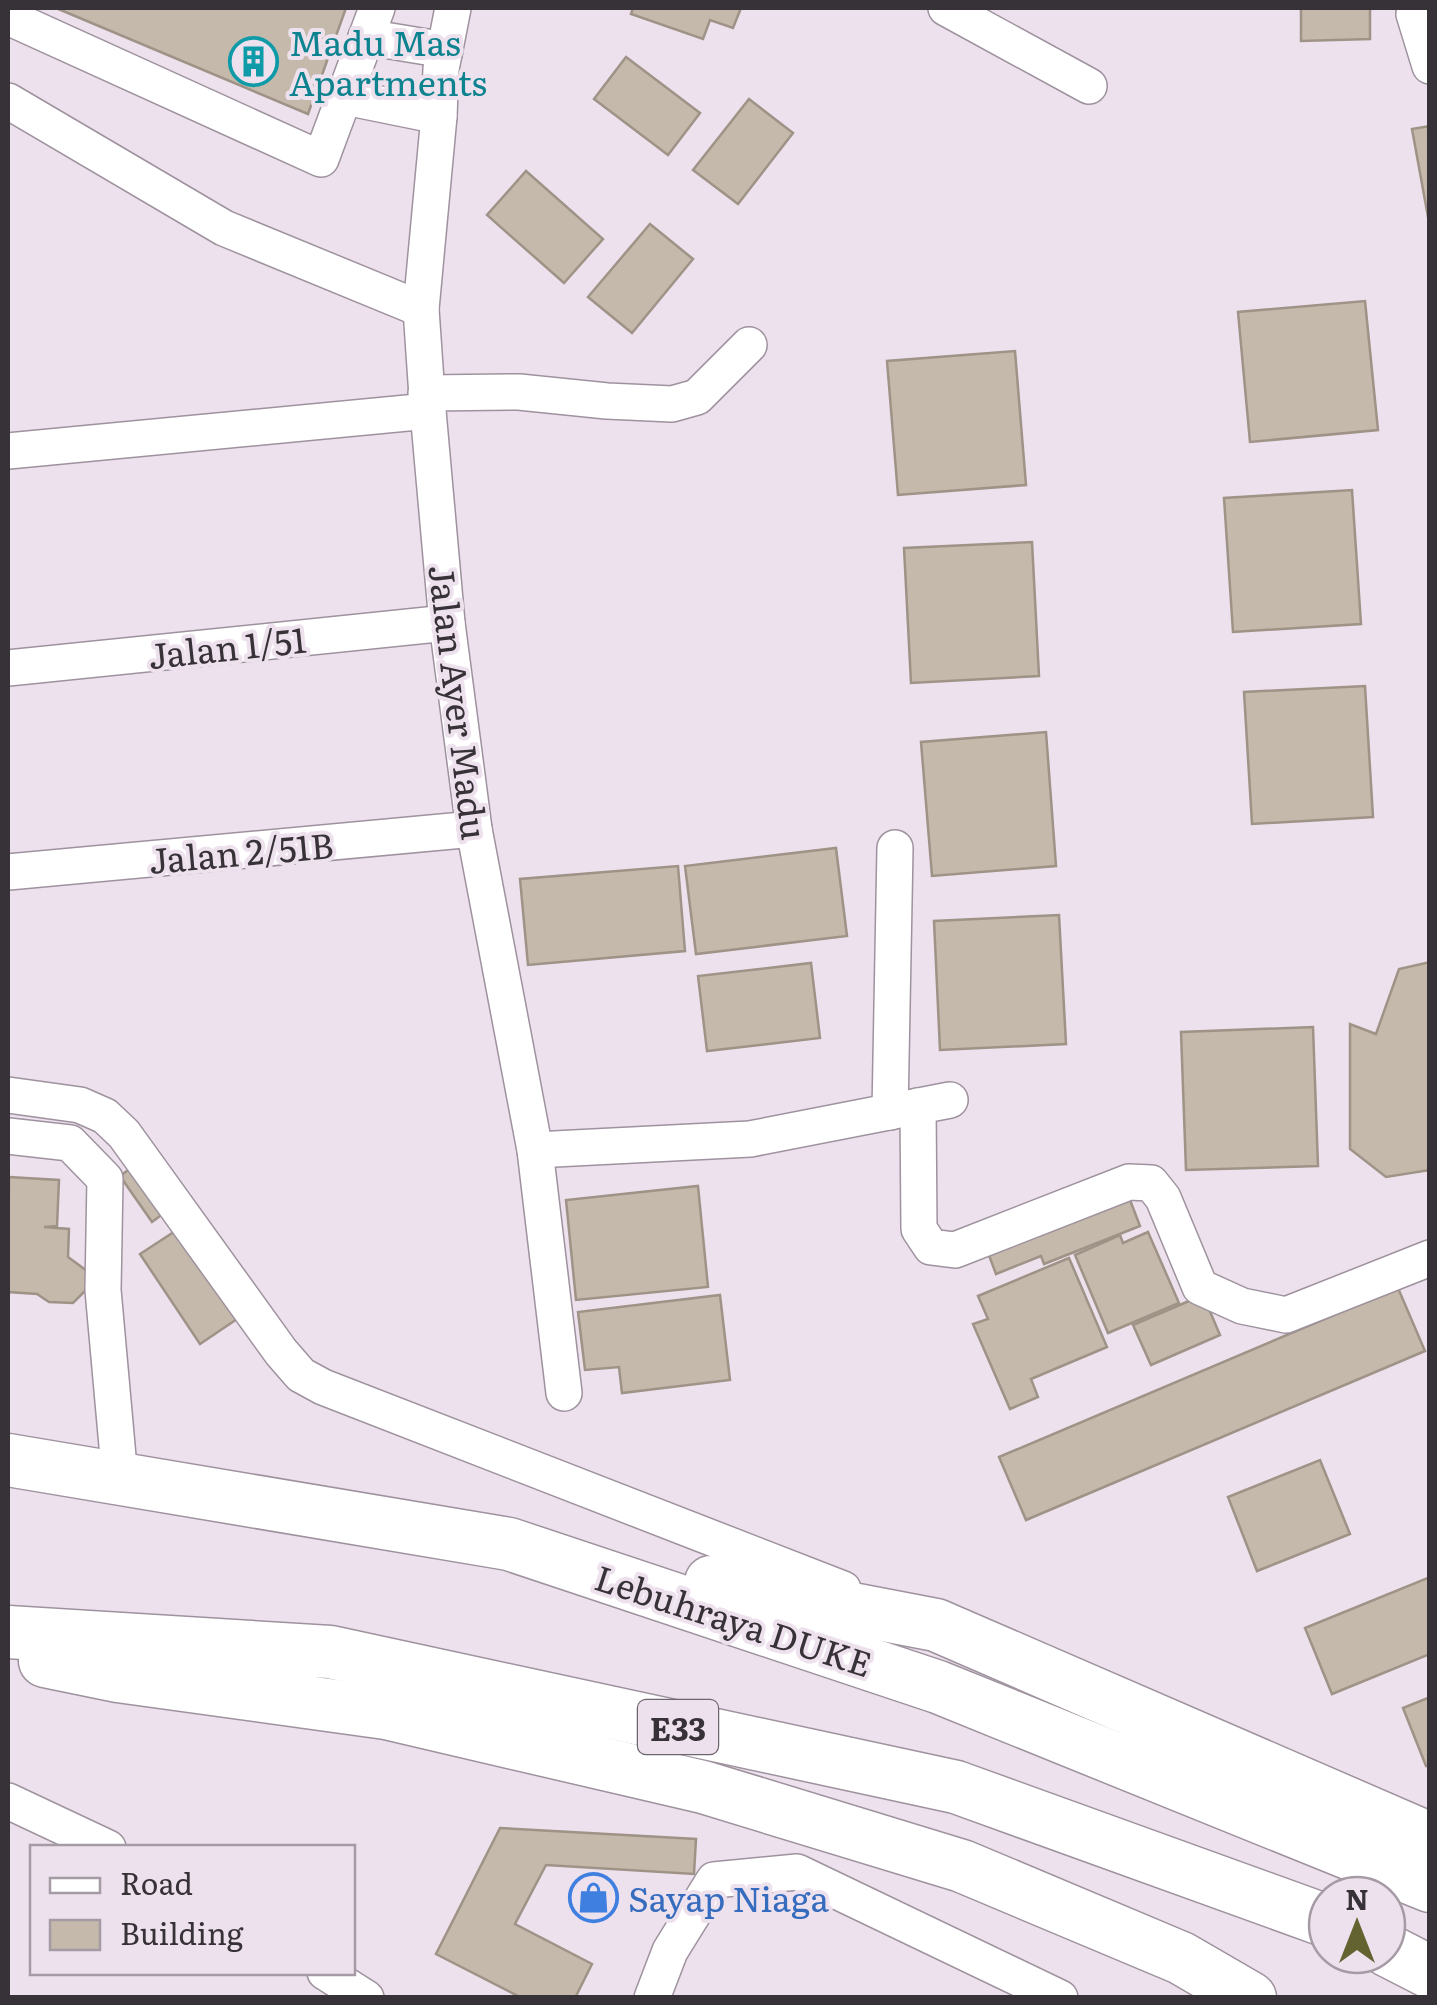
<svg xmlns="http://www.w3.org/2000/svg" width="1437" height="2005" viewBox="0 0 1437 2005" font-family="Literata,serif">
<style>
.building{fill:#c4b9ab;stroke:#9e9386;stroke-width:2.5}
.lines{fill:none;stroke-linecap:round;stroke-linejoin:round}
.minor-casing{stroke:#9e929e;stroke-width:38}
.highway-casing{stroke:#9e929e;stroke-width:55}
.minor{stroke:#fff;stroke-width:35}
.highway{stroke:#fff;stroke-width:52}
.labels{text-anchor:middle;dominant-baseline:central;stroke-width:8;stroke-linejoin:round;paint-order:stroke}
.shield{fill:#eee1ee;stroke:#6e666e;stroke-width:2.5}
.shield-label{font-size:32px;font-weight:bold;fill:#373237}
.culture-label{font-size:35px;fill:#0d838f;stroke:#eee1ee;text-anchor:start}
.street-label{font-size:35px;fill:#373237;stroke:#eee1ee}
.shop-label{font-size:35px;fill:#366cbe;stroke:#eee1ee;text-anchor:start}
</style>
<rect width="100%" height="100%" fill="#eee1ee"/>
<g class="building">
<polygon points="56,8 346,8 308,114"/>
<polygon points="633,8 741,8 733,28 710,20 703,39 631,14"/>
<polygon points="1301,8 1370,8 1370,39 1301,41"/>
<polygon points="626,57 700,113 668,155 594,99"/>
<polygon points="749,99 793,133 738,204 693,170"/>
<polygon points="1430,126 1430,216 1428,217 1412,129"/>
<polygon points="526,171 603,239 564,283 487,215"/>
<polygon points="650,224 693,259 632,333 588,297"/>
<polygon points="1365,301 1378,430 1250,442 1238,312"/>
<polygon points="1015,351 1026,485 898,495 887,361"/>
<polygon points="1352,490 1361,624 1233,632 1224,498"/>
<polygon points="1032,542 1039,676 911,683 904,548"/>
<polygon points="1365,686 1373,817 1252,824 1244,692"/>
<polygon points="1046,732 1056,866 932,876 921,742"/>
<polygon points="836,848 847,936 696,954 685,866"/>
<polygon points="678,866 685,951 528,965 520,879"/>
<polygon points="1059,915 1066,1044 940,1050 934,921"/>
<polygon points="1430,962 1430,1170 1386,1177 1350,1149 1350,1024 1376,1034 1399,969"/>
<polygon points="811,963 820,1038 707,1051 698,976"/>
<polygon points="1313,1027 1318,1166 1186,1170 1181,1032"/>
<polygon points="135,1165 168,1210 152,1222 120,1176"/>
<polygon points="9,1177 59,1180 57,1226 44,1227 69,1229 68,1257 87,1271 88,1288 73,1303 49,1302 37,1294 8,1292"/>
<polygon points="1122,1179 1140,1226 1044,1264 1041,1256 996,1274 981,1234"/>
<polygon points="698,1186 708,1287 576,1300 566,1200"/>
<polygon points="183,1226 243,1315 200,1344 140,1254"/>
<polygon points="1148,1232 1179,1303 1108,1333 1075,1255 1120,1235 1123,1243"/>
<polygon points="1069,1258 1107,1347 1031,1379 1038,1397 1010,1409 973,1324 988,1319 978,1296"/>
<polygon points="1398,1288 1425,1351 1026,1520 999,1457"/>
<polygon points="720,1295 730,1380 622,1393 619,1367 585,1370 578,1312"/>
<polygon points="1203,1295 1220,1335 1151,1365 1133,1325"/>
<polygon points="1320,1460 1350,1534 1257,1571 1228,1497"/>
<polygon points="1430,1577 1430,1654 1332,1694 1305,1628"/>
<polygon points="1430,1697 1430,1765 1426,1766 1403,1708"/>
<polygon points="500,1828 696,1839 694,1874 546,1865 515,1924 592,1964 575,1998 522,1998 436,1954"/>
</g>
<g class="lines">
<defs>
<g id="minor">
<polyline points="453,8 441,69 439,116 421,309 428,411 447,623 474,829 535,1150 564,1393"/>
<polyline points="946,8 1089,86"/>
<polyline points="1417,8 1414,14 1430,66"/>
<polyline points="8,17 321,159 377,8"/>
<polyline points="366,37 445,50"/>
<polyline points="345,97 439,116"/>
<polyline points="8,101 224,228 421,309"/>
<polyline points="426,393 519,392 607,401 672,404 697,397 749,345"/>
<polyline points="8,451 428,411"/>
<polyline points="8,668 447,623"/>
<polyline points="8,872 474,829"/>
<polyline points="8,1095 80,1105 105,1116 124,1134 281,1352 301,1375 323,1387 843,1589"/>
<polyline points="918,1106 919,1229 931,1247 955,1250 1129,1182 1151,1183 1163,1198 1200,1287 1242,1306 1286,1315 1430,1258"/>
<polyline points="890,1112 895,848"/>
<polyline points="8,1136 70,1143 105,1179 103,1290 120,1479"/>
<polyline points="535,1150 750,1139 950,1100"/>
<polyline points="8,1801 108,1848"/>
<polyline points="325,1972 366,1998"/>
<polyline points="652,1998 670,1951 714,1880 797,1872 1060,1998"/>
</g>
<g id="highway">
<polyline points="8,1460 509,1544 938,1687 1430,1886"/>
<polyline points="711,1582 936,1625 1430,1839"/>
<polyline points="8,1632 330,1652 956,1787 1327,1921"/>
<polyline points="45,1661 118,1676 386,1713 703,1787 962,1866 1181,1958 1250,1998"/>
<polyline points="1387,1950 1430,1972"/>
</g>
</defs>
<use href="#minor" class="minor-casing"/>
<use href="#highway" class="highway-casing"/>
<use href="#minor" class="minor"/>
<use href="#highway" class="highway"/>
</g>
<defs>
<symbol id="building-ring" viewBox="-11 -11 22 22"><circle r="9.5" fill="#eee1ee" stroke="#0f9aa8" stroke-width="1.5"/><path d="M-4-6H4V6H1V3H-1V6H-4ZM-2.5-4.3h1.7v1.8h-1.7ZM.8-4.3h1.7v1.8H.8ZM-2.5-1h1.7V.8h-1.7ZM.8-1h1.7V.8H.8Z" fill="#0f9aa8"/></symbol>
<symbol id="shop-ring" viewBox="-11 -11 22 22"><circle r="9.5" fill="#eee1ee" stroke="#3f7fe0" stroke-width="1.5"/><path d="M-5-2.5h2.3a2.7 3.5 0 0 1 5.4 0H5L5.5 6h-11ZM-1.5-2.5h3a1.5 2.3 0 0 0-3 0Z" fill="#3f7fe0"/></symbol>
</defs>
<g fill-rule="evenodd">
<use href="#building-ring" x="226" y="34" width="55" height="55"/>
<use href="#shop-ring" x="566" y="1870" width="55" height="55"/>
</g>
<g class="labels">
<rect class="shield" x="638" y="1700" width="80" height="54" rx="8"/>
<g class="shield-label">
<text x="678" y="1727">E33</text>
</g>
<g class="culture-label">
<text x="289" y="41">Madu Mas<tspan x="289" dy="40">Apartments</tspan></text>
</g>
<g class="street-label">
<text transform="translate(227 646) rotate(-6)">Jalan 1/51</text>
<text transform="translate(460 702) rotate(83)">Jalan Ayer Madu</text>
<text transform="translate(241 851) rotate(-5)">Jalan 2/51B</text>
<text transform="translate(734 1619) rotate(18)">Lebuhraya DUKE</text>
</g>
<g class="shop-label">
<text x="628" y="1897">Sayap Niaga</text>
</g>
</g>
<rect width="1437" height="2005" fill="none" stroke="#373237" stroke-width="20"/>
<rect x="30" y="1845" width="325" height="130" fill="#eee1ee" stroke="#a59ba5" stroke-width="2.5"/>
<rect x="50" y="1878" width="50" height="15" fill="#ffffff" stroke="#a59ba5" stroke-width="2.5"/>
<text x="120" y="1895" font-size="30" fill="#373237">Road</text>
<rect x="50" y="1920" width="50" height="30" fill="#c4b9ab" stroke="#a59ba5" stroke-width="2.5"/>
<text x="120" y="1945" font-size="30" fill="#373237">Building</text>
<g transform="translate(1357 1925)"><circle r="48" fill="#eee1ee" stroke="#a59ba5" stroke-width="2.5"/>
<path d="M0-8L18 38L0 25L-18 38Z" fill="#626330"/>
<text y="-15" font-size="28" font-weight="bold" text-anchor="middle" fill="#373237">N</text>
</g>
</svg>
